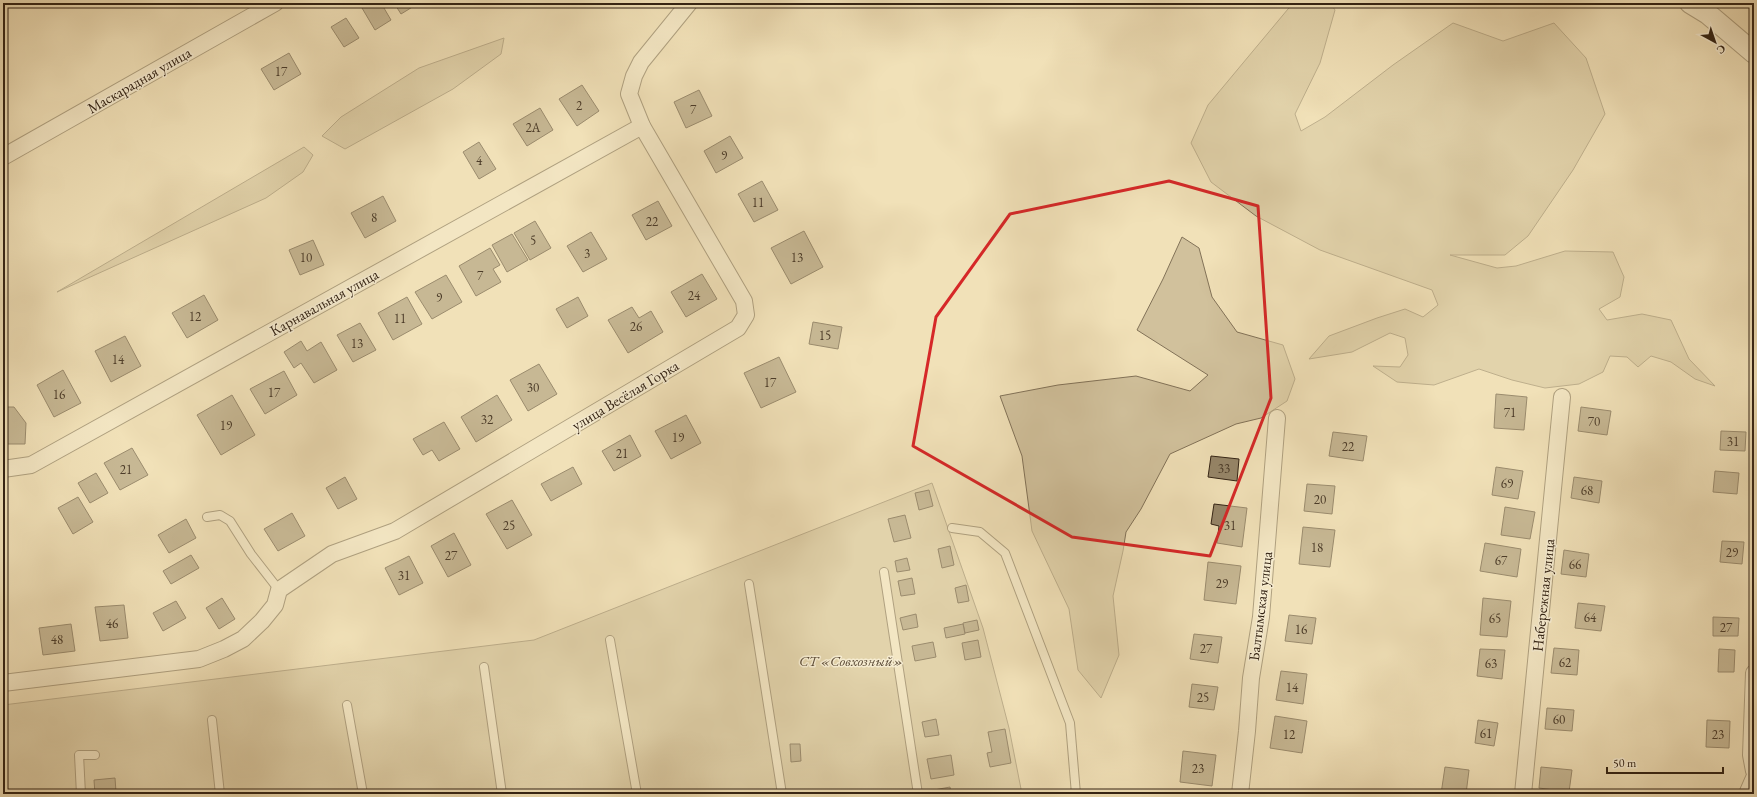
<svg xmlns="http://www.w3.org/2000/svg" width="1757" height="797" viewBox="0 0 1757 797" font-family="'EB Garamond',serif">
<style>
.green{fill:#d1c19c;stroke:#827258}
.building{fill:#968669;stroke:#332314}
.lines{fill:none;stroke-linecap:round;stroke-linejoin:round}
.service-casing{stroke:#62523d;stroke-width:10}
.minor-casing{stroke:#62523d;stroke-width:18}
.tertiary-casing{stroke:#62523d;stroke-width:22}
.service{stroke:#f6ecd1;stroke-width:8}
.minor{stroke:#f6ecd1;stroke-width:16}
.tertiary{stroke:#f6ecd1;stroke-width:20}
.marked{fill:none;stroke:#d62828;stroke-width:3;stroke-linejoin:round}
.labels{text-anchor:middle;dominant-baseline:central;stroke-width:3;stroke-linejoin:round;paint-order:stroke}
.number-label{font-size:13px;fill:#4c3c29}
.street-label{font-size:15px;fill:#332314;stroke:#f6ecd1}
.park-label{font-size:15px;font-style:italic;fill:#5a4a36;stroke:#f6ecd1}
</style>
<rect width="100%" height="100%" fill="#f1e1b8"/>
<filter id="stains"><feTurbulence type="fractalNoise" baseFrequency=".005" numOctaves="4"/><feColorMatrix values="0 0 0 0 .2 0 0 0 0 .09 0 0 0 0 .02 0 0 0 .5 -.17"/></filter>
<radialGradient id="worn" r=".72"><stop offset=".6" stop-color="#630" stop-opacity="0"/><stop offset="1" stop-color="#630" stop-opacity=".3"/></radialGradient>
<g class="green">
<polygon points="1293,3 1330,3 1335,10 1320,63 1295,114 1301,131 1325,117 1393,65 1453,23 1503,41 1554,23 1586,58 1605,114 1573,170 1528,236 1505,255 1450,255 1497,268 1516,266 1565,251 1613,252 1624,277 1620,297 1599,309 1607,320 1642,314 1671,320 1689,359 1715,386 1695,379 1671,362 1651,356 1638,367 1627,357 1610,356 1603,372 1579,384 1545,388 1512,380 1479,369 1434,385 1397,382 1373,366 1400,367 1408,355 1405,338 1390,333 1352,352 1309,359 1329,336 1377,318 1405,309 1423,317 1438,305 1432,290 1320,250 1256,216 1211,182 1191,143 1208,105"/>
<polygon points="504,38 501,54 453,89 345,149 322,136 341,117 419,68"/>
<polygon points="304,147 313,155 303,172 266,198 57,292"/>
<polygon points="1182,237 1199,248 1212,297 1237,332 1283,345 1295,379 1287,401 1261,418 1236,424 1170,454 1141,509 1126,532 1123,551 1113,596 1119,655 1101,698 1078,670 1069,609 1032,531 1022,456 1000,396 1058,385 1136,376 1190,391 1208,375 1137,330 1163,279"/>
<polygon points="932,483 983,628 1009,728 1022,794 3,794 3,705 534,640"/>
</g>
<g class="building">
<polygon points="371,3 381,3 391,20 375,30 362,8"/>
<polygon points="394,3 419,3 401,14"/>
<polygon points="346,18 359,38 344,47 331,27"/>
<polygon points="289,53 301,74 274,90 261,69"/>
<polygon points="582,85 599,111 577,126 559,99"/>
<polygon points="699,90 712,116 686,128 674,102"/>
<polygon points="540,108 553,130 527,146 513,124"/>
<polygon points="730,136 743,158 716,173 704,151"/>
<polygon points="479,142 496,169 479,179 463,152"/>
<polygon points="762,181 778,210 754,222 738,194"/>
<polygon points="383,196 396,221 365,238 351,213"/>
<polygon points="658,201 672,226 646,240 632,215"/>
<polygon points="535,221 551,248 530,260 514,233"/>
<polygon points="804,231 823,267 791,284 771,248"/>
<polygon points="591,232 607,259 583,272 567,246"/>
<polygon points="512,234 528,260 507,272 492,245"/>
<polygon points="313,240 324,265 300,275 289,250"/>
<polygon points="490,248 500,265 493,269 501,282 476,296 459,266"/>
<polygon points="702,274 717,299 686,317 671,292"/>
<polygon points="446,275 462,302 432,319 415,292"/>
<polygon points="204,295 218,320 187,338 172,313"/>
<polygon points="407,297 422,324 393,340 378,313"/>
<polygon points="578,297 588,316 567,328 556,309"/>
<polygon points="632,307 639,318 651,311 663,332 628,353 608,320"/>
<polygon points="813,322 842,327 838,349 809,344"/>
<polygon points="360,323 376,350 353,362 337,335"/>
<polygon points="125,336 141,366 111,382 95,351"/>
<polygon points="301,341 307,351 321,342 337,370 314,383 301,363 294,368 284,352"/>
<polygon points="779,357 796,392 761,408 744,373"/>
<polygon points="539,364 557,394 528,411 510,380"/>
<polygon points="63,370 81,403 54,417 37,385"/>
<polygon points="284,371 297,395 265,414 250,389"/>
<polygon points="1496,394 1527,397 1524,430 1494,428"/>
<polygon points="232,395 255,435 221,455 197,415"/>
<polygon points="497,395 512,420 476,442 461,417"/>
<polygon points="3,407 14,407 26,423 25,444 3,444"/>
<polygon points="1581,407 1611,411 1607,435 1578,431"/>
<polygon points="686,415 701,443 671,459 655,431"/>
<polygon points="444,422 460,449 439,461 432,450 423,455 413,439"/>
<polygon points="1721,431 1746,432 1745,451 1720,450"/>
<polygon points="1333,432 1367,436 1363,461 1329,456"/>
<polygon points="630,435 641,456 614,471 602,451"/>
<polygon points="132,448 148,475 120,490 104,463"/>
<polygon points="1211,456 1239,459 1237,481 1208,477"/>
<polygon points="573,467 582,484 551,501 541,484"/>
<polygon points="1496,467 1523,471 1518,499 1492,495"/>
<polygon points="1715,471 1739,473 1737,494 1713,492"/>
<polygon points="96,473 108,493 90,503 78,483"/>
<polygon points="345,477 357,499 338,509 326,488"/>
<polygon points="1574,477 1602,481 1599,503 1571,498"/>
<polygon points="1307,484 1335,486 1332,514 1304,511"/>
<polygon points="929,490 933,506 919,510 915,493"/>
<polygon points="78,497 93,522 73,534 58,508"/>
<polygon points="512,500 532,535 507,549 486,514"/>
<polygon points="1214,504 1247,508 1242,547 1217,543 1219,526 1211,524"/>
<polygon points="1505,507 1535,512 1530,539 1501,535"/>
<polygon points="292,513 305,536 278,551 264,529"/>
<polygon points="905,515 911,538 894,542 888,519"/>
<polygon points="186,519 196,538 169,553 158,535"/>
<polygon points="1303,527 1335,530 1330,567 1299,564"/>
<polygon points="454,533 471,565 448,577 431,546"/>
<polygon points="1722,541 1744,542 1742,564 1720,562"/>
<polygon points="1485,543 1521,549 1517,577 1480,571"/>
<polygon points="950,546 954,565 942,568 938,549"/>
<polygon points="1564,550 1589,554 1586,577 1561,574"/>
<polygon points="191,555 199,568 171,584 163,571"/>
<polygon points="409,556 423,583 399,595 385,568"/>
<polygon points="907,558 910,570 897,572 895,561"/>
<polygon points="1208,562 1241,566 1236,604 1204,600"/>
<polygon points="912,578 915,594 901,596 898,581"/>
<polygon points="966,585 969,601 958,603 955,588"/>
<polygon points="222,598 235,619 219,629 206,608"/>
<polygon points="1483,598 1511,601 1507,637 1480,635"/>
<polygon points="176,601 186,618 163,631 153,613"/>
<polygon points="1578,603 1605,606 1601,631 1575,628"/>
<polygon points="124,605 128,638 100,641 95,607"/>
<polygon points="916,614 918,627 903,630 900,618"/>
<polygon points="1289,615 1316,618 1312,644 1285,641"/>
<polygon points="1713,617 1739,618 1738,636 1713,636"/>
<polygon points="977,620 979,630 965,633 963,623"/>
<polygon points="71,624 75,651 43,655 39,628"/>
<polygon points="963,624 965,634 946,638 944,628"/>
<polygon points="1194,634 1222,637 1218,663 1190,659"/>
<polygon points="978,640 981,657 965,660 962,643"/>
<polygon points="933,642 936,657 915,661 912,646"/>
<polygon points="1554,648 1579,650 1577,675 1551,673"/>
<polygon points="1480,649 1505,650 1502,679 1477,676"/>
<polygon points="1719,649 1735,650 1734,672 1718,672"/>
<polygon points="1281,671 1307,674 1303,704 1276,700"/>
<polygon points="1192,684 1218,687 1214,710 1189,707"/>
<polygon points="1547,708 1574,710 1572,731 1545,729"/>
<polygon points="1275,716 1307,721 1302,753 1270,748"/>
<polygon points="936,719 939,735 925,737 922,722"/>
<polygon points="1478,720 1498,723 1494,746 1475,743"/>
<polygon points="1707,720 1730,721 1729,748 1706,747"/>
<polygon points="1005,729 1011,763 990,767 987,753 992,752 988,732"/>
<polygon points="790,744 800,744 801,761 791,762"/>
<polygon points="1183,751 1216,755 1212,786 1180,782"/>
<polygon points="951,755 954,775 931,779 927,759"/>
<polygon points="1445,767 1469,770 1466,794 1441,794"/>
<polygon points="1541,767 1572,770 1569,792 1539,788"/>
<polygon points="115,778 116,792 95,794 94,780"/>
<polygon points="950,787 951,794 934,794 934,790"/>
</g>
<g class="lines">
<defs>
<g id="service">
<polyline points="207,517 220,515 230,521 251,554 279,590"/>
<polyline points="952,528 980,532 1005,553 1070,723 1076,794"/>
<polyline points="884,572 918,794"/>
<polyline points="749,584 782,794"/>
<polyline points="610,640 637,794"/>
<polyline points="484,667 502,794"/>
<polyline points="347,705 363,794"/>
<polyline points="212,720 220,794"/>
<polyline points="81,794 79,755 95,755"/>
</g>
<g id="minor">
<polyline points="3,157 275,3"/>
<polyline points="3,469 31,465 642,126"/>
<polyline points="1754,673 1751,755 1754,771"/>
<polyline points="3,683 199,659 224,649 243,639 262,621 275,605 279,590 332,554 395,531 738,328 746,315 744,301 642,126 629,94 634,76 641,62 689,3"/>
<polyline points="1240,794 1247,731 1251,678 1261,617 1277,418"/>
<polyline points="1523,794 1562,397"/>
<polyline points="1747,794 1754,778"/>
</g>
<polyline id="tertiary" points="1690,3 1708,14 1754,53"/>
</defs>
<use href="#service" class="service-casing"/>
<use href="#minor" class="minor-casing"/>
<use href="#tertiary" class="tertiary-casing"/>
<use href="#service" class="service"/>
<use href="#minor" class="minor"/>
<use href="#tertiary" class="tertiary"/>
</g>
<path d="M0 0H1757V797H0ZM1169,181L1258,206L1271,398L1210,556L1072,537L913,446L936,317L1010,214Z" fill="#f1e1b8" fill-opacity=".55" fill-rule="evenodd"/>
<path class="marked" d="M1169,181L1258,206L1271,398L1210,556L1072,537L913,446L936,317L1010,214Z"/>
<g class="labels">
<g class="number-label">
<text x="281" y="71">17</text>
<text x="579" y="105">2</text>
<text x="693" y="109">7</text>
<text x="533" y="127">2А</text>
<text x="724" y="155">9</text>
<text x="479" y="160">4</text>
<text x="758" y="202">11</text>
<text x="374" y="217">8</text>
<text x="652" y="221">22</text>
<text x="533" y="240">5</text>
<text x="587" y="253">3</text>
<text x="306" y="257">10</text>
<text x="797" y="257">13</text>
<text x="480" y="275">7</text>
<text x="694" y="295">24</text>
<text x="439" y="297">9</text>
<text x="195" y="316">12</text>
<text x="400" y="318">11</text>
<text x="636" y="326">26</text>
<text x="825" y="335">15</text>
<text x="357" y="343">13</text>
<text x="118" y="359">14</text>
<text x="770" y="382">17</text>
<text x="533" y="387">30</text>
<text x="274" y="392">17</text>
<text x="59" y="394">16</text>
<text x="1510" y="412">71</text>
<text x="487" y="419">32</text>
<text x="1594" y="421">70</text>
<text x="226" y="425">19</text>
<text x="678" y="437">19</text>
<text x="1733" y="441">31</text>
<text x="1348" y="446">22</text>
<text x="622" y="453">21</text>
<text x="1224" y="468">33</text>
<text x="126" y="469">21</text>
<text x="1507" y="483">69</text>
<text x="1587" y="490">68</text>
<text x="1320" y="499">20</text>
<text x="509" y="525">25</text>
<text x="1230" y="525">31</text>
<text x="1317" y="547">18</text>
<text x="1732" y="552">29</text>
<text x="451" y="555">27</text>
<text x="1501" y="560">67</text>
<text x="1575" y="564">66</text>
<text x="404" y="575">31</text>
<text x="1222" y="583">29</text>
<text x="1590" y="617">64</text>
<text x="1495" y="618">65</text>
<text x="112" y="623">46</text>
<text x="1726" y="627">27</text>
<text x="1301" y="629">16</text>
<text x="57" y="639">48</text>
<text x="1206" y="648">27</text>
<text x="1565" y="662">62</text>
<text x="1491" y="663">63</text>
<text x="1292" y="687">14</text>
<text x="1203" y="697">25</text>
<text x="1559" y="719">60</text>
<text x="1486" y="733">61</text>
<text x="1289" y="734">12</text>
<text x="1718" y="734">23</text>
<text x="1198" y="768">23</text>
</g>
<g class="street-label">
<text transform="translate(139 80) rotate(-30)">Маскарадная улица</text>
<text transform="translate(324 302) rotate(-29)">Карнавальная улица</text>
<text transform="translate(625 395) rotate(-31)">улица Весёлая Горка</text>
<text transform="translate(1543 595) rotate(-84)">Набережная улица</text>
<text transform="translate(1260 606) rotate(-83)">Балтымская улица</text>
</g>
<g class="park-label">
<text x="851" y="660">СТ «Совхозный»</text>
</g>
</g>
<rect width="1757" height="797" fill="none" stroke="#f1e1b8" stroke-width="16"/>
<rect x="4" y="4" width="1749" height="789" fill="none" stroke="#332314" stroke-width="2"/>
<rect x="8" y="8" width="1741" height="781" fill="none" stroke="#332314"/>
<g transform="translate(1715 42) rotate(140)" stroke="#f6ecd1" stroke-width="3" paint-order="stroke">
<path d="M0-3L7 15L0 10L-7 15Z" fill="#332314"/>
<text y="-6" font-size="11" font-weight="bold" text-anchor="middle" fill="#332314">С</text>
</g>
<path d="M1607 767v6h116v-6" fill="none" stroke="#332314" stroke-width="2"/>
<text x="1613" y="767" font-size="12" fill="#332314" stroke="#f6ecd1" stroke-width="3" paint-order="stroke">50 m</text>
<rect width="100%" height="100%" filter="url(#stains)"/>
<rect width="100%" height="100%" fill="url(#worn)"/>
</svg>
